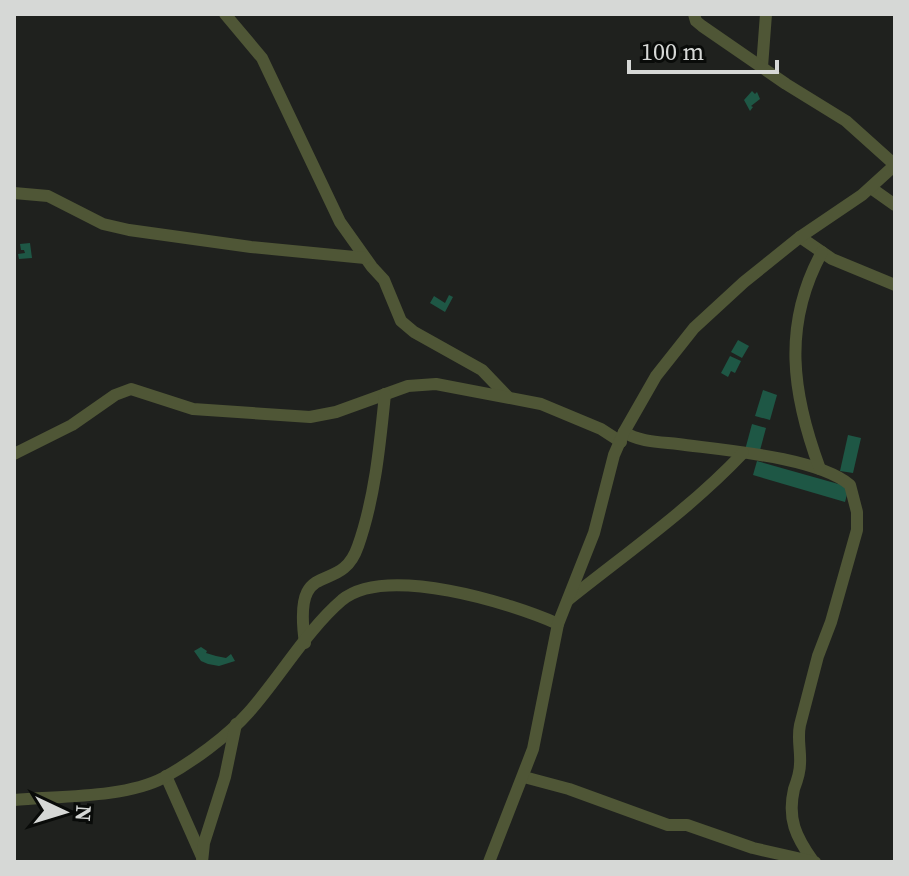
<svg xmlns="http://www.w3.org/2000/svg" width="909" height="876" viewBox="0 0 909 876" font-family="'Source Serif 4',serif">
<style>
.building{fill:#1e5745}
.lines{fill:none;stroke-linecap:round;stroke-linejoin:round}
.minor{stroke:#4f5636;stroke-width:12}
</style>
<rect width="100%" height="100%" fill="#1f211e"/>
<g class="building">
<polygon points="752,91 755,94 757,92 760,99 751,106 753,107 750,111 744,100"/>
<polygon points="30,243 32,258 19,259 18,254 25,253 24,250 21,250 20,244"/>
<polygon points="449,295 453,297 445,312 430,303 434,296 445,303"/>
<polygon points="738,340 749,346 742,358 731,352"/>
<polygon points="730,356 741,361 735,373 731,371 728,377 721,373"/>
<polygon points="763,390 777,395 770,420 755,416"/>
<polygon points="752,424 766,428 759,454 745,450"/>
<polygon points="848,435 861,438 853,473 840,471"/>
<polygon points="757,461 849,487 845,502 753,475"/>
<polygon points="201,647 207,651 206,653 216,656 226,658 231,654 235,661 219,666 208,664 201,661 194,651"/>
</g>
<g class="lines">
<g class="minor">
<polyline points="225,14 262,58 340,222 372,267 384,280 401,321 414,332 482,370 507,396"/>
<polyline points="762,67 766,14"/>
<polyline points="871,188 895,205"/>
<polyline points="14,193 48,196 103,224 129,230 251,247 365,258"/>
<polyline points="800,237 832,259 895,285"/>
<path d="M624,432C639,442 660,442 678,444C722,450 817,457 850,485L857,512V530L831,622L818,656L800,725C797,739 801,750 800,764C800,773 797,781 794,789C787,819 796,837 813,861"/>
<polyline points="14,454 72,425 115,395 131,389 193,409 310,417 336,412 408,386 436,384 541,404 601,429 621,442"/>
<path d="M820,469C792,394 782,325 822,252"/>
<path d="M568,600C628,552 690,509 743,453"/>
<path d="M305,643C292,552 340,599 358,546C375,498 380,444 385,394"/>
<polyline points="166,776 202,857"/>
<polyline points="524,777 569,789 668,825 687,825 753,848 815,862"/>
<path d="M14,800C58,796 125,798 163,778C191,763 228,736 249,712C280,677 307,630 342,600C386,564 511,603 558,624"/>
<polyline points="202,862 204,843 225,777 236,724"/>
<polyline points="489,862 533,749 558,624 594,533 614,455 624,432 656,376 694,328 744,282 800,237 862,195 895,165 846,121 786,84 702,26 696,21 694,14"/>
</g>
</g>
<rect width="909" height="876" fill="none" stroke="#d6d8d6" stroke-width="32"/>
<g transform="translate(64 812) rotate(94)" stroke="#090b09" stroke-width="6" paint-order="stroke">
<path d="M0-6L14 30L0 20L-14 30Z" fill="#d6d8d6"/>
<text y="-12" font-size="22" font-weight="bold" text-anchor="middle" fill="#d6d8d6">N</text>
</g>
<path d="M629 60v12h148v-12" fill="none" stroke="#d6d8d6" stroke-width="4"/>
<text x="641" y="60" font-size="24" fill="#d6d8d6" stroke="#090b09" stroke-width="6" paint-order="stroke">100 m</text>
</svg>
